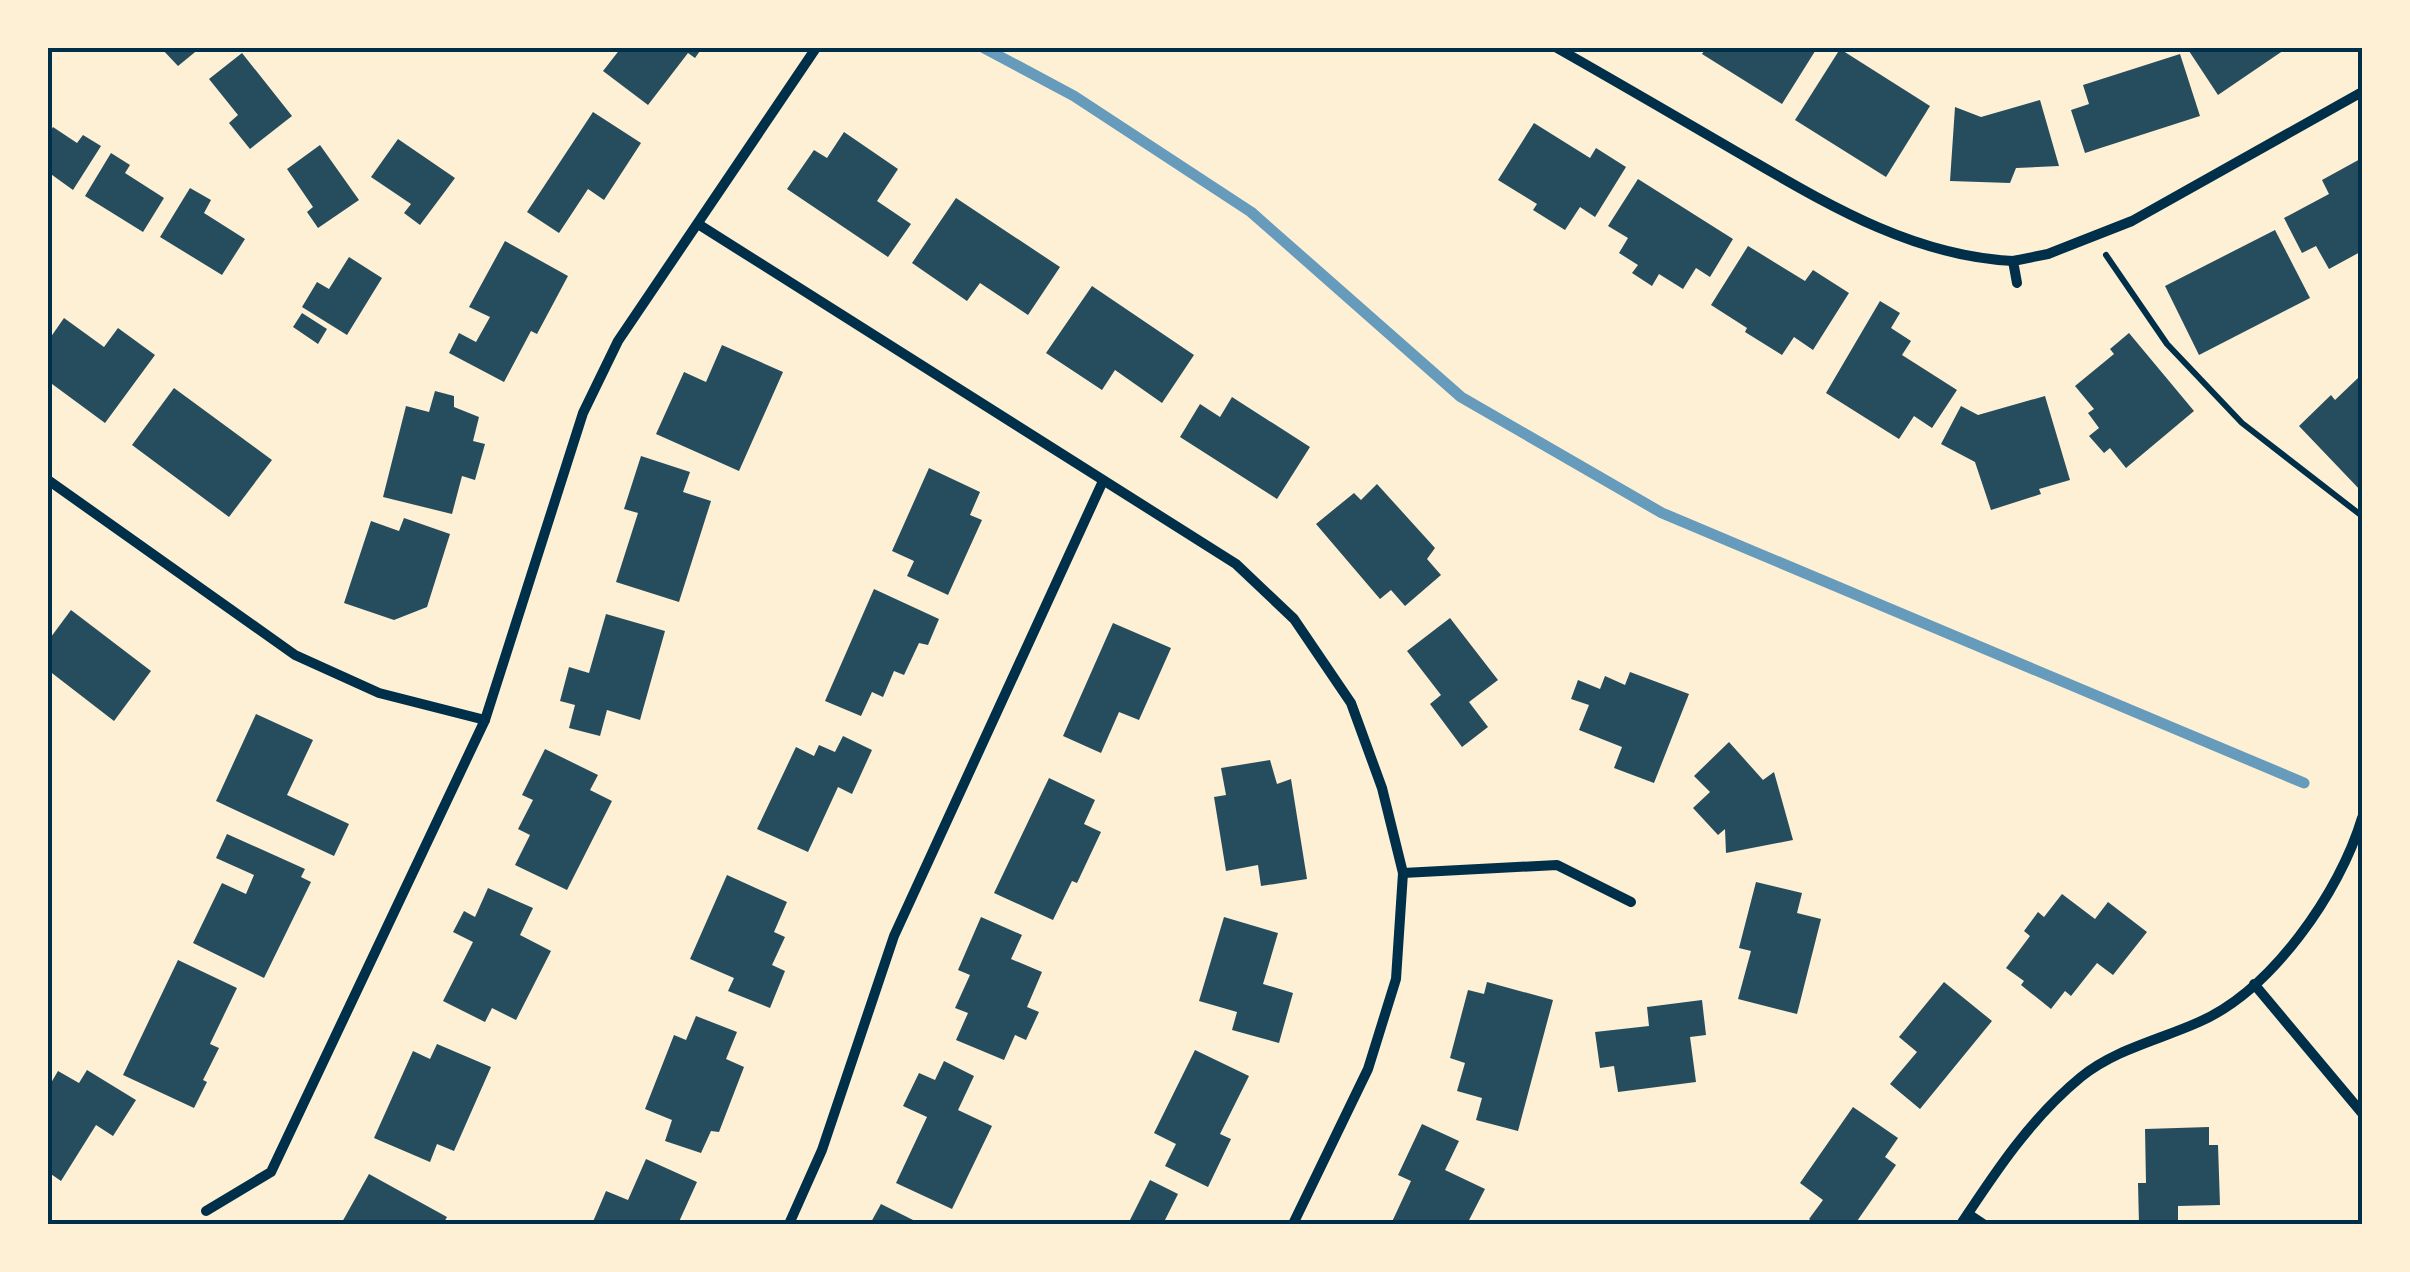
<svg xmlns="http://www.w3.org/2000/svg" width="2410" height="1272" viewBox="0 0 2410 1272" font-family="Roboto,sans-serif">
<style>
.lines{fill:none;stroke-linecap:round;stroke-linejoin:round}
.stream{stroke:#669bbc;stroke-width:11}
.building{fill:#264d5e}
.path{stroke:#003049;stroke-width:6}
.minor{stroke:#003049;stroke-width:10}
.neatline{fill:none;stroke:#003049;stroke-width:4}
</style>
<rect width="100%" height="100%" fill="#fdf0d5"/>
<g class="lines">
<polyline class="stream" points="984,48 1074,96 1251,212 1461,397 1662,513 2304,783"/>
</g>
<g class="building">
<polygon points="161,48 200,48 178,66"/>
<polygon points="621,48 702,48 695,58 688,53 648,105 603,71"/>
<polygon points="1706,48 1817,48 1782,104 1702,54"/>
<polygon points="2195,48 2287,48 2218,95 2189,51"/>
<polygon points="1840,49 1930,106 1886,177 1795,120"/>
<polygon points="242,53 292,116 250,149 229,123 238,115 209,79"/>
<polygon points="2180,54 2200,116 2085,153 2071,110 2089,104 2083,85"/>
<polygon points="2040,100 2059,166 2016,168 2010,183 1950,181 1955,107 1981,117"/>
<polygon points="593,112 641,143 604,200 588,189 559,233 527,212"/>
<polygon points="1534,123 1590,158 1596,148 1626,167 1595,217 1580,207 1565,230 1533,210 1537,204 1498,180"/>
<polygon points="53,127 77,143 83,135 101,146 73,190 48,172 48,135"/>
<polygon points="844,132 898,169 877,201 911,224 888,257 787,189 814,150 827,158"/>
<polygon points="398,139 455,178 420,225 404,213 411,204 371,177"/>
<polygon points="320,145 359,200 318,228 307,212 313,207 287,169"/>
<polygon points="111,153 130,165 125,173 164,198 143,232 85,196"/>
<polygon points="2362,158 2362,251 2329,269 2316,246 2302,253 2284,218 2329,194 2322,180"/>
<polygon points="1638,179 1733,239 1710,277 1696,268 1683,289 1659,274 1652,286 1632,273 1638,265 1619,253 1628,238 1608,226"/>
<polygon points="190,188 211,200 204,213 245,239 222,275 160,237"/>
<polygon points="956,198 1060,267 1028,315 980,283 967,301 912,263"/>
<polygon points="2275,230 2310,298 2199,355 2165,286"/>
<polygon points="505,241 568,276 537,334 531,331 504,382 449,353 459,333 476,342 490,317 469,307"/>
<polygon points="1748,246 1805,281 1813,270 1849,293 1813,350 1794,337 1782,355 1745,332 1747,328 1711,305"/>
<polygon points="349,257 382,278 347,335 302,307 317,282 329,289"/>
<polygon points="1092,286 1194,355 1162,403 1115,370 1102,390 1046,353"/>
<polygon points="1880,301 1900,313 1891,328 1911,341 1902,355 1957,390 1932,428 1914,416 1899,439 1826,393"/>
<polygon points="302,313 327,329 318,344 293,327"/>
<polygon points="64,318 104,347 118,328 155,355 105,423 48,381 48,341"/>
<polygon points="2129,333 2194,411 2126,468 2110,448 2104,453 2089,436 2099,428 2088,413 2094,409 2075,386 2114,354 2110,349"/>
<polygon points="722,345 783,372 739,471 656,434 684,372 706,382"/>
<polygon points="2358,378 2362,383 2362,492 2299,426 2331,395 2335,400"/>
<polygon points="174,388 272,460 229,517 132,445"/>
<polygon points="435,391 454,396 454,407 479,417 473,441 485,444 475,480 462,476 452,514 383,497 406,406 429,412"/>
<polygon points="2045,396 2070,480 2039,489 2041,494 1991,510 1975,462 1941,444 1961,406 1978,415"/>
<polygon points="1232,397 1310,447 1277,499 1180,437 1200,404 1220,417"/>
<polygon points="641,456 690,472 683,492 711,501 679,602 616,582 638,513 624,509"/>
<polygon points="929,468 980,492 970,515 982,520 948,595 907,576 914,561 892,551"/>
<polygon points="1377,484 1435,548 1427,559 1441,575 1405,606 1391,590 1380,599 1316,524 1354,493 1361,500"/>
<polygon points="404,518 450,534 427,607 394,620 344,603 371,521 399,531"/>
<polygon points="874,589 939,619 928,645 919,643 904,675 894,671 883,697 872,692 861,716 825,701"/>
<polygon points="71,610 151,671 114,721 48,670 48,641"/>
<polygon points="606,614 665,631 640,720 607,710 600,736 569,728 575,705 560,701 569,667 589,673"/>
<polygon points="1450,618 1498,680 1469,702 1488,727 1462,747 1430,704 1441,695 1407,651"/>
<polygon points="1113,623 1171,648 1139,720 1119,712 1101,753 1063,736"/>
<polygon points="1630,672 1689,694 1654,783 1614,768 1622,747 1579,730 1589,705 1571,699 1578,680 1600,689 1605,676 1625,685"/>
<polygon points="256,714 313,740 287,795 349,824 334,856 216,801"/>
<polygon points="843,736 872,750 852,794 838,787 808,852 757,829 796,747 814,756 819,745 835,752"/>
<polygon points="1729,742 1763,780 1774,772 1793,840 1726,853 1725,829 1718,835 1693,808 1710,792 1694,776"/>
<polygon points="545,749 598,775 590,790 612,801 567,890 515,865 530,835 518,829 533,800 522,795"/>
<polygon points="1270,760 1277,784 1291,779 1307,879 1261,886 1258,865 1226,871 1214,797 1226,795 1221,768"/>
<polygon points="1049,778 1095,800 1084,824 1101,832 1077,883 1072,881 1053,920 994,893"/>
<polygon points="227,834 305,869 301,877 311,882 264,978 193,943 222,883 246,894 254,875 216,858"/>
<polygon points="727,875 787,902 774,932 785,937 772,965 785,971 770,1008 728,991 734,978 690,959"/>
<polygon points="1756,882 1802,893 1797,913 1821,919 1797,1014 1738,999 1751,951 1739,948"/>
<polygon points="488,888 533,908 520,935 551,951 516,1020 492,1008 485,1022 443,1001 473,942 453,932 464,911 475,917"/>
<polygon points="2062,894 2095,919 2108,902 2147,932 2113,975 2097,963 2071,996 2065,991 2051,1009 2021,985 2024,981 2006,968 2030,936 2024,931 2038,912 2044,917"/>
<polygon points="981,917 1022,935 1011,959 1042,972 1027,1007 1039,1012 1026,1040 1015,1035 1004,1060 956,1040 968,1013 955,1008 970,975 958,970"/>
<polygon points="1224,917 1278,933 1263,984 1293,993 1279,1043 1232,1030 1237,1012 1199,1001"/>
<polygon points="178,960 237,988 210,1044 219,1048 203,1080 207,1082 194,1108 123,1075"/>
<polygon points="1487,982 1553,1000 1518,1131 1476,1120 1482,1098 1457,1091 1465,1063 1450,1058 1468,990 1484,994"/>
<polygon points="1944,982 1992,1021 1920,1109 1890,1084 1917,1052 1899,1037"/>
<polygon points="1702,1000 1706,1035 1690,1037 1696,1082 1618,1092 1614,1066 1600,1068 1595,1032 1649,1026 1647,1007"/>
<polygon points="696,1016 737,1032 726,1059 744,1067 719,1132 711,1131 701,1153 665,1141 672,1120 645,1109 674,1035 686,1040"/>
<polygon points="437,1044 491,1067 454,1151 437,1144 430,1162 374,1138 413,1051 430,1059"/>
<polygon points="1195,1050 1249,1076 1220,1134 1231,1139 1208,1187 1165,1166 1176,1144 1154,1133"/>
<polygon points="944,1061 974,1076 958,1110 992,1126 952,1209 896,1183 927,1117 903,1106 919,1073 935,1080"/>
<polygon points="87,1070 136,1100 113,1136 96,1125 61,1181 48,1172 48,1088 58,1071 79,1083"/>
<polygon points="1853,1107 1898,1138 1885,1157 1896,1165 1855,1224 1816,1224 1809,1219 1823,1200 1800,1183"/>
<polygon points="1422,1124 1459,1141 1445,1170 1485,1189 1467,1224 1391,1224 1411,1181 1398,1175"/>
<polygon points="2209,1127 2209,1145 2218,1145 2220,1205 2178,1206 2178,1224 2139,1224 2138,1183 2146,1183 2145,1129"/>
<polygon points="646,1159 697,1182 678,1224 592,1224 606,1191 628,1200"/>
<polygon points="369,1174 447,1217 443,1224 341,1224"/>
<polygon points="1150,1180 1178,1194 1163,1224 1128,1224"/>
<polygon points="881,1204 921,1224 870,1224"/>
</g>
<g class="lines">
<polyline class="path" points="2106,255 2167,344 2242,423 2362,516"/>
<g class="minor">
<path d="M1557,48C1617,82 1677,117 1737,152C1824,202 1910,256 2013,261"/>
<polyline points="698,224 1236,564 1294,619 1351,703 1382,788 1403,873 1396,979 1368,1069 1293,1224"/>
<polyline points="2017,283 2013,261 2048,254 2132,221 2362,92"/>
<polyline points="48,480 295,655 379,693 485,720"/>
<polyline points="1403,873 1557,865 1631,902"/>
<polyline points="2254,984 2362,1113"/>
<polyline points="206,1211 271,1172 485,720 583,413 618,341 816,48"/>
<polyline points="1968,1214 1983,1224"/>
<polyline points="789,1224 822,1150 894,936 1103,481"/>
<path d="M1961,1224C1996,1171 2031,1118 2081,1077C2116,1049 2159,1040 2199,1022C2272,990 2340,892 2362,818"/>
</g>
</g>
<rect width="2410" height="1272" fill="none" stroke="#fdf0d5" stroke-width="100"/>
<rect x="50" y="50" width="2310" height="1172" class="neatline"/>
</svg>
